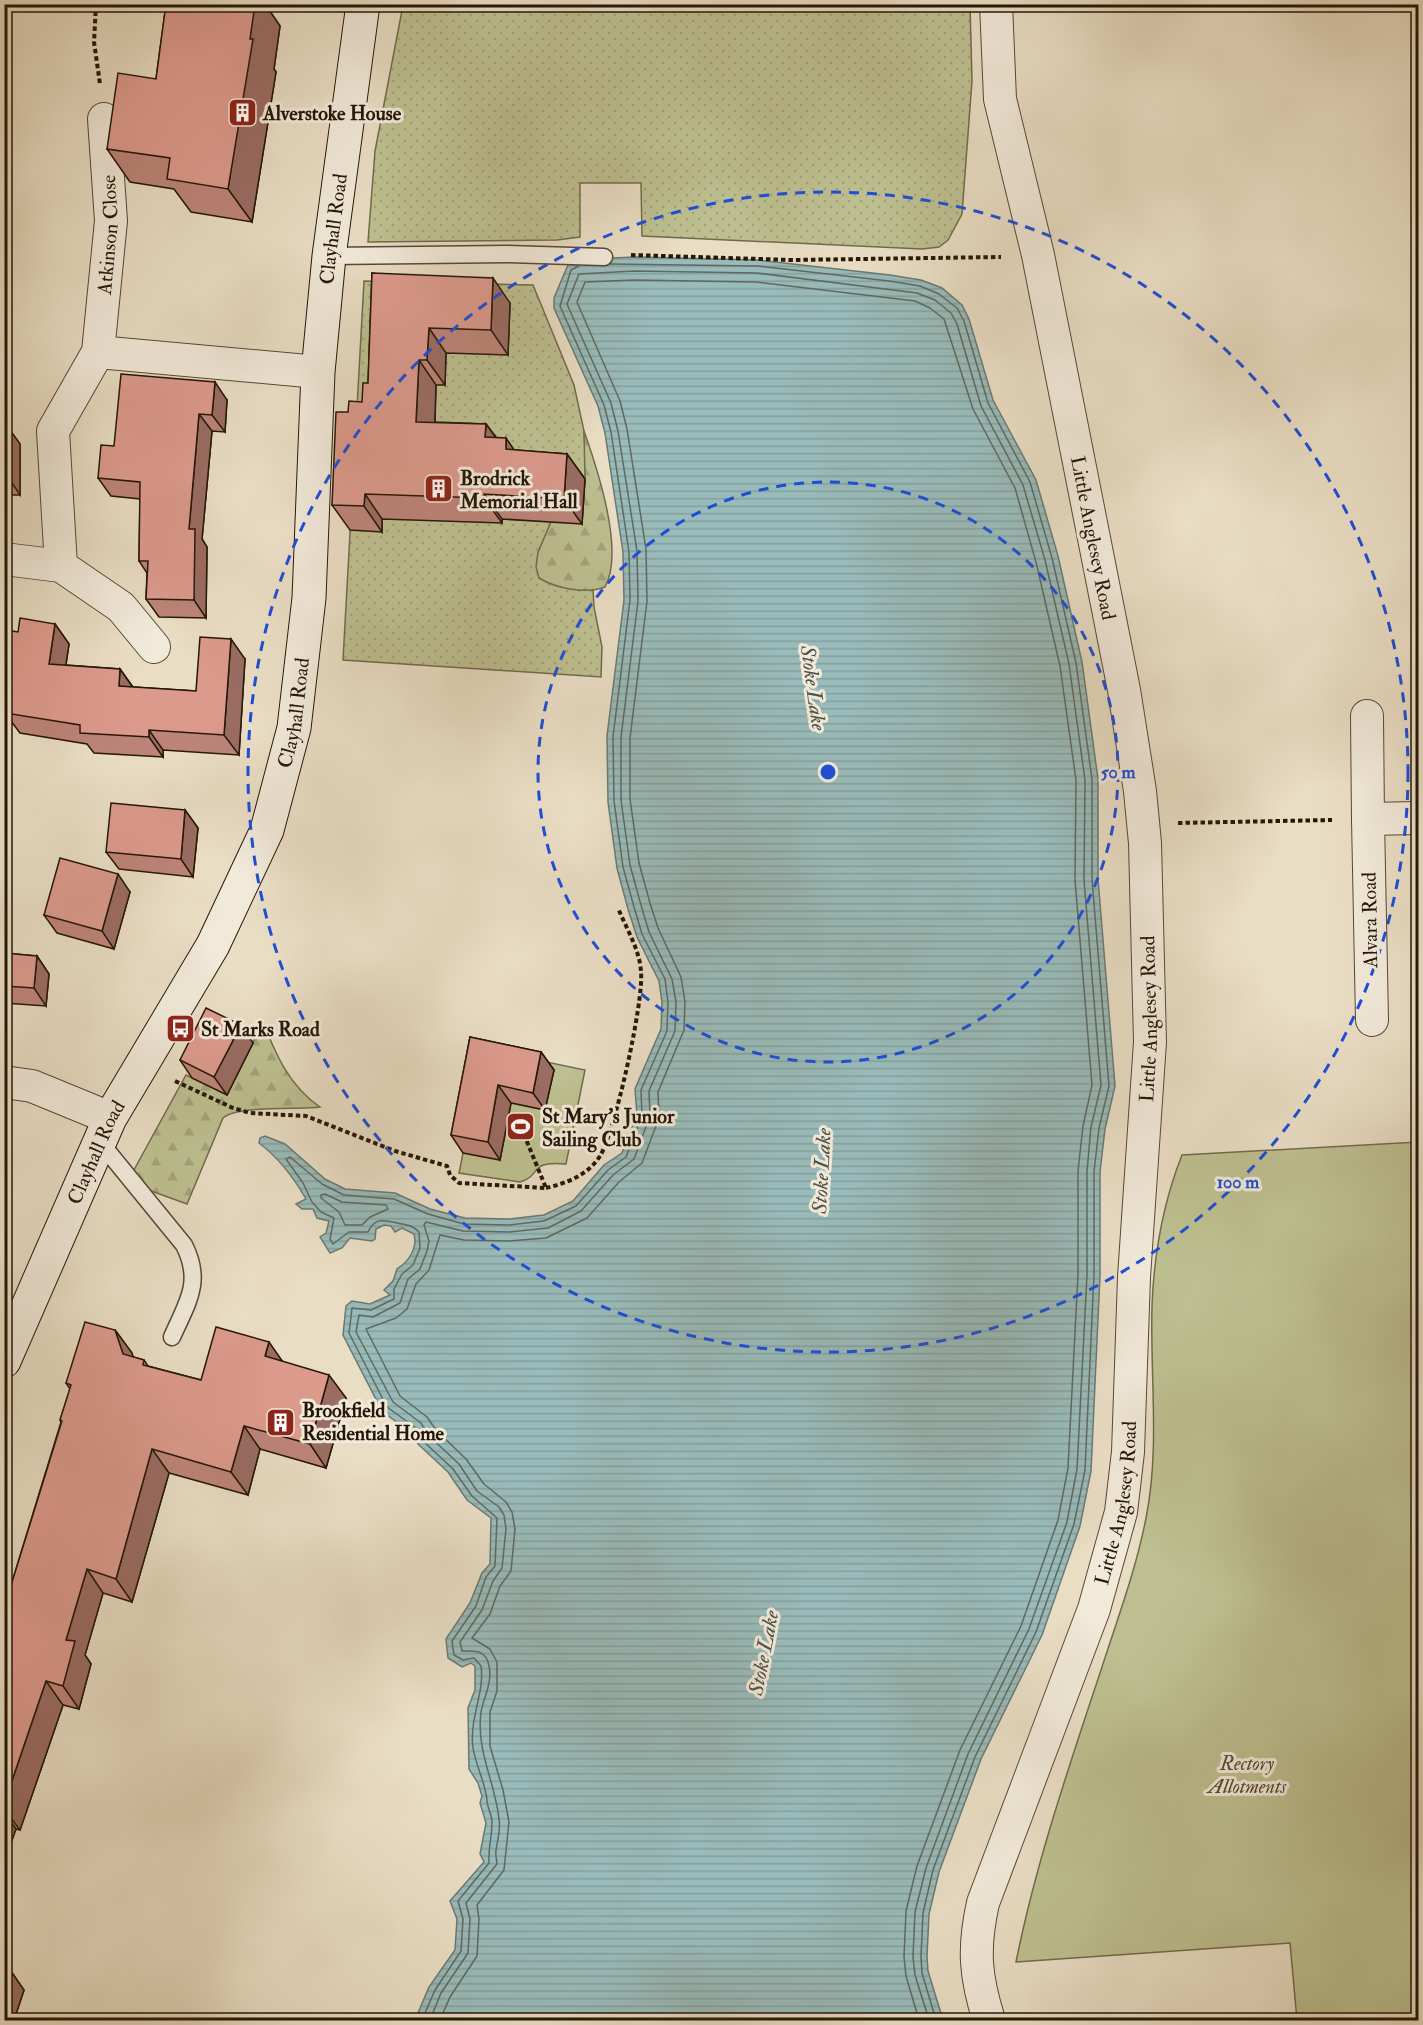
<svg xmlns="http://www.w3.org/2000/svg" width="1423" height="2025" viewBox="0 0 1423 2025" font-family="'IM FELL Double Pica',serif">
<style>
.grass{fill:url(#grass-dots);stroke:#716b4c;stroke-width:1.5}
.forest{fill:url(#forest-firs);stroke:#716b4c;stroke-width:1.5}
.garden{fill:#bdbf90;stroke:#716b4c;stroke-width:1.5}
.water{fill:url(#water-rules);stroke:#6b7972;stroke-width:1.5}
.lines{fill:none;stroke-linecap:round;stroke-linejoin:round}
.shore{stroke:#5f6960;stroke-width:1.5}
.lane-casing{stroke:#564836;stroke-width:19}
.street-casing{stroke:#564836;stroke-width:34}
.secondary-casing{stroke:#251707;stroke-width:35}
.path{stroke:#251707;stroke-width:4;stroke-dasharray:4.5 3;stroke-linecap:butt}
.lane{stroke:#f1e9d9;stroke-width:16}
.street{stroke:#f1e9d9;stroke-width:32}
.secondary{stroke:#f1e9d9;stroke-width:33}
.wall{fill:#bd8479;stroke:#251707;stroke-width:1.5}
.shaded-wall{fill:#9a6c63;stroke:#251707;stroke-width:1.5}
.building{fill:#dc9a8d;stroke:#251707;stroke-width:1.5}
.ring{fill:none;stroke:#1d4ed8;stroke-width:3;stroke-dasharray:10 8}
.labels{text-anchor:middle;dominant-baseline:central;stroke-width:6;stroke-linejoin:round;paint-order:stroke}
.poi-label{font-size:20px;font-weight:bold;fill:#251707;stroke:#f1e9d9;text-anchor:start}
.street-label{font-size:20px;fill:#251707;stroke:#f1e9d9}
.park-label{font-size:20px;font-style:italic;fill:#534930;stroke:#f1e9d9}
.water-label{font-size:21px;font-style:italic;fill:#4e5046;stroke:#f1e9d9}
.centre{fill:#1d4ed8;stroke:#f1e9d9;stroke-width:3}
.ring-label{font-size:18px;text-anchor:middle;font-weight:bold;fill:#1d4ed8;stroke:#f1e9d9;stroke-width:6;stroke-linejoin:round;paint-order:stroke}
</style>
<defs>
<pattern id="grass-dots" width="8" height="8" patternUnits="userSpaceOnUse" patternTransform="scale(1.5)"><rect width="8" height="8" fill="#bdbf90"/><path d="M2 2h.1M6 6h.1" fill="none" stroke="#a2a37b" stroke-width="1.8" stroke-linecap="round"/></pattern>
<pattern id="forest-firs" width="22" height="20" patternUnits="userSpaceOnUse" patternTransform="scale(1.5)"><rect width="22" height="20" fill="#bdbf90"/><path d="M5 1l3.5 6h-7zM16 11l3.5 6h-7z" fill="#a2a37b"/></pattern>
<pattern id="water-rules" width="6" height="5" patternUnits="userSpaceOnUse" patternTransform="scale(1.5)"><rect width="6" height="5" fill="#99bbba"/><path d="M0 2.5h6" fill="none" stroke="#84a09e"/></pattern>
</defs>
<rect width="100%" height="100%" fill="#e9ddc4"/>
<filter id="stains"><feTurbulence type="fractalNoise" baseFrequency=".00333" numOctaves="4"/><feColorMatrix values="0 0 0 0 .2 0 0 0 0 .09 0 0 0 0 .02 0 0 0 .5 -.17"/></filter>
<radialGradient id="worn" r=".72"><stop offset=".6" stop-color="#630" stop-opacity="0"/><stop offset="1" stop-color="#630" stop-opacity=".3"/></radialGradient>
<g class="grass">
<polygon points="403,5 970,5 972,81 962,214 948,240 939,247 922,249 642,236 641,183 580,183 580,237 557,240 368,242 375,151"/>
<polygon points="364,281 533,285 574,385 584,431 594,607 602,647 601,677 343,660"/>
</g>
<g class="forest">
<path d="M584,431C597,468 625,551 605,587C586,594 557,589 539,578L536,567L538,552L551,522L585,479Z"/>
<path d="M263,1022C276,1055 290,1087 320,1107C298,1110 237,1105 223,1118L187,1204L143,1188L129,1179L186,1075L227,1095Z"/>
</g>
<g class="garden">
<path d="M484,1049L585,1070L566,1164C528,1160 542,1176 520,1182L459,1173Z"/>
<path d="M1418,1142V2020H1297L1290,1943L1016,1962C1036,1862 1069,1767 1101,1670C1117,1620 1136,1570 1146,1518C1160,1449 1150,1376 1152,1306C1154,1254 1163,1203 1182,1155Z"/>
</g>
<path class="water" d="M634,257L757,260L890,275L921,280L942,288L962,305L969,319L993,400L1036,480L1058,556L1082,662L1098,779V879L1115,1086L1105,1129L1100,1172V1275L1091,1471L1080,1526L1042,1635L981,1759L939,1872L929,1914L927,1957L928,1971L943,2020H415L429,1987L455,1950L457,1919L450,1901L484,1862L480,1854L486,1823L480,1803L482,1796L478,1783L469,1769L468,1708L475,1690V1666L471,1663L462,1667L448,1658L446,1639L470,1603L482,1573L490,1564L491,1518L467,1500L448,1472L418,1444L411,1433L382,1411L343,1335L346,1306L352,1301L370,1304L390,1295L384,1290L393,1281L397,1269C408,1262 418,1249 414,1234L402,1228L395,1232L391,1226L384,1225L376,1229L375,1239L372,1241L350,1238L342,1248L330,1253L320,1237L326,1233L329,1221L317,1218L313,1209H302L296,1204L306,1199C294,1178 279,1158 259,1143L260,1138L265,1136L285,1144L325,1179L345,1189L395,1193L430,1209L465,1218L509,1219L544,1215L573,1201L604,1165L622,1153L637,1114L635,1089L661,1029L662,1002L659,981L637,937L628,909L617,868L608,802L607,736L624,600L623,552L605,433L598,406L554,308V298L570,260Z"/>
<g class="lines">
<g class="shore">
<polyline points="610,264 757,266 889,281 920,286 939,294 957,308 964,321 988,403 1030,482 1052,558 1076,663 1092,779 1092,879 1109,1086 1099,1128 1094,1172 1094,1275 1085,1470 1074,1524 1036,1632 975,1757 933,1870 923,1913 921,1957 922,1973 936,2020"/>
<polygon points="325,1194 342,1202 386,1205 388,1209 370,1217 362,1225 345,1225 339,1212 321,1198 321,1195"/>
<path d="M422,2020L435,1990L461,1951L463,1919L458,1901L489,1863C488,1849 492,1837 492,1822C492,1815 487,1807 487,1800C485,1782 476,1766 473,1748C469,1719 485,1692 481,1666L474,1658L463,1660L454,1655L452,1641L476,1606L486,1577L495,1566L497,1518L472,1496L453,1469L422,1440L416,1428L387,1407L349,1333L352,1308L371,1310L394,1299V1289L402,1274L413,1265L420,1248L419,1232C411,1224 406,1225 397,1223C384,1220 375,1217 368,1232H349L333,1244L330,1239L334,1218L321,1212L312,1202L303,1183L286,1159L290,1157L322,1184L344,1195L394,1199L428,1214L464,1224L509,1225L544,1221L576,1206L608,1170L626,1157L642,1116L641,1090L667,1031L668,1002L665,979L642,934L634,907L623,867L614,801L613,737L630,600L629,552L611,432L604,405L560,306L571,270L579,266"/>
<path d="M430,2020L441,1993L468,1953L470,1919L466,1903L497,1864C497,1860 495,1855 496,1851C497,1841 501,1830 499,1819C495,1781 476,1752 481,1712C484,1696 494,1680 488,1662C484,1649 472,1651 462,1651L460,1642L482,1610L493,1581L502,1568L506,1529L504,1515L499,1507L477,1491L459,1464L428,1435L421,1423L393,1402L356,1332L359,1315L373,1317L400,1303L408,1279L420,1269L427,1251L429,1241L424,1225L426,1222L463,1231L509,1232L548,1228L581,1211L613,1175L634,1159L650,1116L649,1091L675,1031L676,1002L672,979L649,932L641,905L630,865L621,800V737L638,601L637,551L618,431L611,403L567,304L579,274L634,271L757,273L917,293L935,300L951,313L957,324L981,406L1023,485L1045,560L1069,664L1085,780L1084,880L1101,1085L1091,1127L1087,1171V1275L1077,1469L1067,1522L1029,1629L968,1754L926,1868L915,1912L913,1957L915,1975L929,2020"/>
<polyline points="440,2020 450,1997 477,1956 479,1919 477,1905 504,1870 509,1822 503,1790 490,1746 490,1712 497,1691 497,1662 490,1649 472,1638 490,1614 500,1586 511,1571 515,1529 512,1512 506,1502 484,1484 466,1459 436,1430 427,1417 400,1396 366,1329 396,1318 407,1309 416,1284 429,1270 440,1235 464,1240 509,1241 546,1238 587,1218 619,1182 642,1163 659,1118 658,1092 684,1030 685,1002 681,977 658,928 650,903 639,863 630,799 630,738 647,601 646,549 627,429 620,401 577,302 585,282 634,280 756,282 915,301 930,308 944,319 973,409 1015,488 1036,562 1060,666 1076,780 1075,880 1092,1085 1083,1126 1078,1171 1078,1274 1068,1468 1058,1520 1021,1626 960,1750 917,1866 906,1911 904,1957 906,1976 919,2020"/>
</g>
<defs>
<g id="lane">
<polyline points="329,256 507,254 604,257"/>
<path d="M100,1142L184,1245C203,1282 187,1303 172,1337"/>
</g>
<g id="street">
<polyline points="98,352 318,372"/>
<polyline points="4,559 61,566 121,607 154,647"/>
<path id="s1" d="M61,566L53,431L98,352L111,221L104,119"/>
<polyline points="1367,716 1368,819"/>
<polyline points="1372,1020 1368,819 1418,818"/>
<polyline points="4,1082 32,1086 110,1118"/>
<path id="s2" d="M989,2020C975,1976 973,1948 983,1903L1094,1609L1121,1512L1128,1452L1134,1277L1150,1042L1145,843L1140,791L1124,690L1038,255L1000,99L996,4"/>
</g>
<g id="secondary">
<path id="s3" d="M4,1361L110,1118L213,945L267,830L294,728L309,598L318,372L329,256L363,4"/>
</g>
</defs>
<use href="#lane" class="lane-casing"/>
<use href="#street" class="street-casing"/>
<use href="#secondary" class="secondary-casing"/>
<g class="path">
<polyline points="96,4 94,42 100,84"/>
<polyline points="631,255 792,260 1001,257"/>
<polyline points="1178,823 1332,820"/>
<polyline points="175,1081 233,1108 250,1113 306,1116 395,1151 447,1166 450,1175 459,1183 546,1188 523,1132"/>
<path d="M546,1188C567,1183 588,1175 600,1156C615,1132 644,1001 641,972C640,950 626,928 618,908"/>
</g>
<use href="#lane" class="lane"/>
<use href="#street" class="street"/>
<use href="#secondary" class="secondary"/>
</g>
<g class="wall">
<polygon points="166,4 265,4 280,26 274,69 276,72 252,222 191,212 174,189 130,182 107,149 156,79"/>
<polygon points="372,273 510,303 508,355 446,353 445,385 436,385 435,422 486,424 496,437 514,450 567,454 585,479 582,524 502,519 502,523 382,519 382,532 350,530 332,505 348,412 362,402 368,383"/>
<polygon points="227,400 225,432 212,431 202,539 207,547 206,618 159,617 146,599 147,573 139,561 140,499 111,496 98,478 114,446"/>
<polygon points="4,426 7,426 20,444 20,495 4,495"/>
<polygon points="55,624 69,644 66,665 120,669 133,687 196,691 245,659 239,755 163,750 163,757 94,753 87,744 20,733 5,713 8,698 4,698 4,630 18,632"/>
<polygon points="185,810 198,828 193,877 119,869 106,852"/>
<polygon points="130,892 114,949 57,933 44,915"/>
<polygon points="4,953 37,956 49,974 46,1006 4,1003"/>
<polygon points="241,1025 253,1043 227,1095 192,1078 180,1060"/>
<polygon points="470,1037 541,1052 554,1070 545,1110 511,1103 500,1160 463,1153 451,1135"/>
<polygon points="115,1330 132,1353 133,1357 144,1360 148,1366 201,1380 282,1361 346,1398 326,1468 260,1449 248,1495 169,1473 132,1602 103,1593 85,1655 91,1664 79,1709 63,1705 20,1830 16,1829 4,1862 4,1608 61,1422 60,1420 70,1389 66,1383"/>
<polygon points="4,1966 8,1967 24,1990 14,2020 7,2019 4,2020"/>
</g>
<g class="shaded-wall">
<polygon points="250,4 265,4 280,26 274,69 276,72 252,222 228,189 250,39"/>
<polygon points="493,278 510,303 508,355 491,330"/>
<polygon points="429,328 446,353 445,385 427,360"/>
<polygon points="419,360 436,385 434,447 416,422"/>
<polygon points="215,382 227,400 225,432 212,415"/>
<polygon points="199,414 212,431 202,539 207,547 206,618 194,600 189,529"/>
<polygon points="486,424 504,449 485,437"/>
<polygon points="7,426 20,444 20,495 8,477"/>
<polygon points="506,438 523,463 506,449"/>
<polygon points="567,454 585,479 582,524 564,499"/>
<polygon points="365,494 382,519 382,532 364,506"/>
<polygon points="484,494 502,519 502,523 484,498"/>
<polygon points="55,624 69,644 63,684 49,664"/>
<polygon points="231,639 245,659 239,755 224,735"/>
<polygon points="120,669 134,689 119,686"/>
<polygon points="149,730 163,750 163,757 149,737"/>
<polygon points="185,810 198,828 193,877 181,859"/>
<polygon points="118,874 130,892 114,949 102,931"/>
<polygon points="37,956 49,974 46,1006 34,988"/>
<polygon points="241,1025 253,1043 227,1095 214,1077"/>
<polygon points="541,1052 554,1070 545,1110 533,1093"/>
<polygon points="498,1085 511,1103 500,1160 488,1142"/>
<polygon points="115,1330 132,1353 139,1377 123,1354"/>
<polygon points="269,1342 285,1365 265,1356"/>
<polygon points="329,1375 346,1398 326,1468 310,1444"/>
<polygon points="244,1426 260,1449 248,1495 231,1472"/>
<polygon points="152,1449 169,1473 132,1602 116,1579"/>
<polygon points="87,1569 103,1593 85,1655 91,1664 79,1709 63,1686 66,1640"/>
<polygon points="46,1681 63,1705 20,1830 4,1809 4,1804"/>
<polygon points="4,1813 16,1829 4,1862"/>
<polygon points="4,1889 8,1893 4,1902"/>
<polygon points="4,1918 9,1925 4,1939"/>
<polygon points="8,1967 24,1990 14,2020 4,2009 4,1977"/>
</g>
<g class="building">
<polygon points="166,4 255,4 250,39 253,39 228,189 167,179 170,158 107,149 118,73 156,79"/>
<polygon points="372,273 493,278 491,330 429,328 427,360 419,360 416,422 486,424 485,437 506,438 506,449 567,454 564,499 484,494 484,498 365,494 364,506 332,505 336,412 348,412 349,401 362,402 363,383 368,383"/>
<polygon points="121,374 215,382 212,415 199,414 189,529 195,529 194,600 146,599 148,561 139,561 140,482 98,478 101,445 114,446"/>
<polygon points="4,426 7,426 8,477 4,477"/>
<polygon points="20,618 55,624 49,664 120,669 119,686 196,691 200,637 231,639 224,735 149,730 149,737 80,733 80,725 5,713 10,681 4,680 4,630 18,632"/>
<polygon points="111,803 185,810 181,859 106,852"/>
<polygon points="60,858 118,874 102,931 44,915"/>
<polygon points="4,953 37,956 34,988 4,986"/>
<polygon points="206,1008 241,1025 214,1077 180,1060"/>
<polygon points="470,1037 541,1052 533,1093 498,1085 488,1142 451,1135"/>
<polygon points="85,1322 115,1330 123,1354 144,1360 143,1365 201,1380 216,1327 269,1342 265,1356 329,1375 310,1444 244,1426 231,1472 152,1449 116,1579 87,1569 66,1640 75,1641 63,1686 46,1681 4,1804 4,1608 62,1421 60,1420 71,1385 66,1383"/>
<polygon points="4,1966 8,1967 4,1977"/>
</g>
<g class="ring">
<circle cx="828" cy="772" r="290"/>
<circle cx="828" cy="772" r="580"/>
</g>
<defs>
<symbol id="building-square" viewBox="-11 -11 22 22"><rect x="-9" y="-9" width="18" height="18" rx="4" fill="#8f2418" stroke="#f1e9d9"/><path d="M-4-6H4V6H1V3H-1V6H-4ZM-2.5-4.3h1.7v1.8h-1.7ZM.8-4.3h1.7v1.8H.8ZM-2.5-1h1.7V.8h-1.7ZM.8-1h1.7V.8H.8Z" fill="#fff"/></symbol>
<symbol id="bus-square" viewBox="-11 -11 22 22"><rect x="-9" y="-9" width="18" height="18" rx="4" fill="#8f2418" stroke="#f1e9d9"/><path d="M-5-6H5V4H4V6H2V4H-2V6H-4V4H-5ZM-3.5-4V0h7V-4ZM-3.5 1.2v1.5H-2V1.2ZM2 1.2v1.5H3.5V1.2Z" fill="#fff"/></symbol>
<symbol id="stadium-square" viewBox="-11 -11 22 22"><rect x="-9" y="-9" width="18" height="18" rx="4" fill="#8f2418" stroke="#f1e9d9"/><path d="M0-5a6.5 5 0 1 0 0 10a6.5 5 0 1 0 0-10ZM-3.5-1.8h7v3.6h-7Z" fill="#fff"/></symbol>
</defs>
<g fill-rule="evenodd">
<use href="#building-square" x="226" y="96" width="33" height="33"/>
<use href="#building-square" x="422" y="472" width="33" height="33"/>
<use href="#bus-square" x="164" y="1012" width="33" height="33"/>
<use href="#stadium-square" x="504" y="1110" width="33" height="33"/>
<use href="#building-square" x="264" y="1406" width="33" height="33"/>
</g>
<g class="labels">
<g class="poi-label">
<text x="263" y="113">Alverstoke House</text>
<text x="460" y="478">Brodrick<tspan x="460" dy="23">Memorial Hall</tspan></text>
<text x="201" y="1029">St Marks Road</text>
<text x="542" y="1116">St Mary's Junior<tspan x="542" dy="23">Sailing Club</tspan></text>
<text x="302" y="1410">Brookfield<tspan x="302" dy="23">Residential Home</tspan></text>
</g>
<g class="street-label">
<text stroke="none"><textPath href="#s3" startOffset="1200">Clayhall Road</textPath></text>
<text stroke="none"><textPath href="#s1" startOffset="344">Atkinson Close</textPath></text>
<text transform="translate(1093 538) rotate(79)">Little Anglesey Road</text>
<text stroke="none"><textPath href="#s3" startOffset="714">Clayhall Road</textPath></text>
<text transform="translate(1370 920) rotate(-91)">Alvara Road</text>
<text stroke="none"><textPath href="#s2" startOffset="1028">Little Anglesey Road</textPath></text>
<text stroke="none"><textPath href="#s3" startOffset="228">Clayhall Road</textPath></text>
<text stroke="none"><textPath href="#s2" startOffset="542">Little Anglesey Road</textPath></text>
</g>
<g class="park-label">
<text x="1247" y="1763">Rectory<tspan x="1247" dy="23">Allotments</tspan></text>
</g>
<g class="water-label">
<text transform="translate(813 688) rotate(82)">Stoke Lake</text>
<text transform="translate(822 1171) rotate(-87)">Stoke Lake</text>
<text transform="translate(764 1653) rotate(-79)">Stoke Lake</text>
</g>
</g>
<circle cx="828" cy="772" r="9" class="centre"/>
<g class="ring-label">
<text x="1118" y="778">50 m</text>
<text x="1238" y="1188">100 m</text>
</g>
<rect width="1423" height="2025" fill="none" stroke="#e9ddc4" stroke-width="24"/>
<rect x="6" y="6" width="1411" height="2013" fill="none" stroke="#251707" stroke-width="3"/>
<rect x="12" y="12" width="1399" height="2001" fill="none" stroke="#251707" stroke-width="1.5"/>
<rect width="100%" height="100%" filter="url(#stains)"/>
<rect width="100%" height="100%" fill="url(#worn)"/>
</svg>
